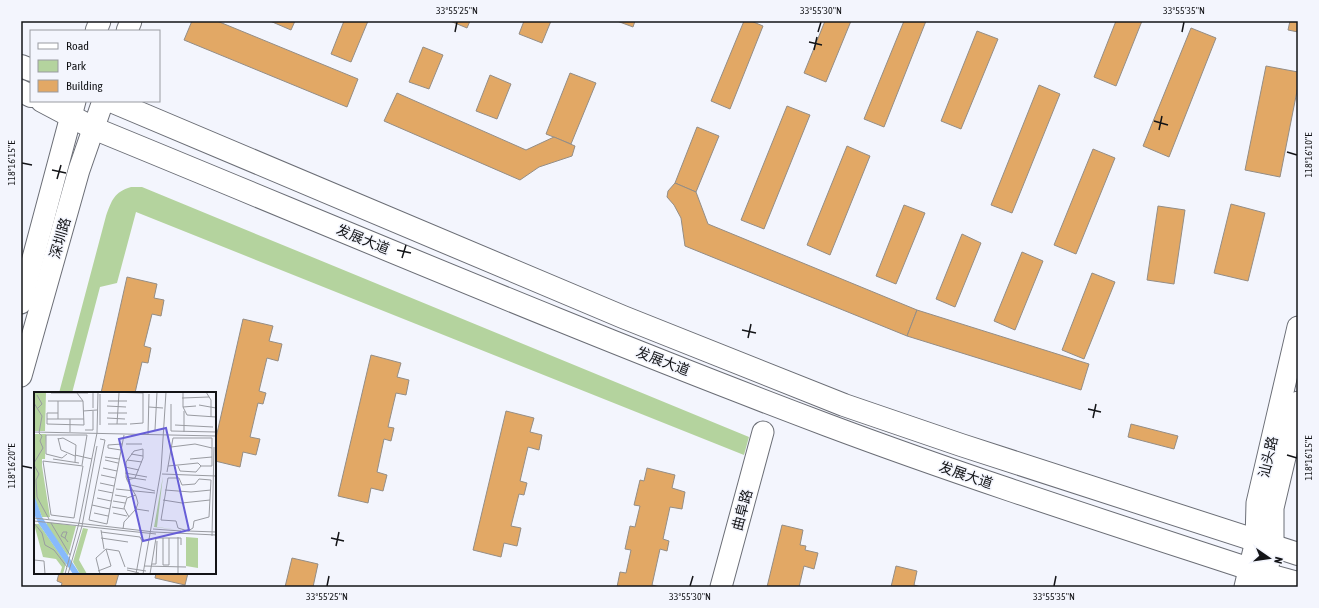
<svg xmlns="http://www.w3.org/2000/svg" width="1319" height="608" viewBox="0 0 1319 608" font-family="'Asap Condensed','Noto Sans SC',sans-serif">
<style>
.green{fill:#b4d39e}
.building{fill:#e2a865;stroke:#948d85}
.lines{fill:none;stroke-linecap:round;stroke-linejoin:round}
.minor-casing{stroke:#6b6e76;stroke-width:23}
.major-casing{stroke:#6b6e76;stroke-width:24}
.minor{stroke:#fff;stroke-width:21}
.major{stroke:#fff;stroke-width:22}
.ticks{fill:none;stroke:#131417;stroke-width:1.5}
.labels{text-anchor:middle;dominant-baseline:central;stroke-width:3;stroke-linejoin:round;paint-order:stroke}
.street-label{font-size:14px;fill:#131417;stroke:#f3f5fd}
.inset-road{fill:none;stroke:#999ba1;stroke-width:1}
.view{fill:#675ed7;fill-opacity:0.15;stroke:#675ed7;stroke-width:2}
.inset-edge{fill:none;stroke:#131417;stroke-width:2}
.neatline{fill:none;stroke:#131417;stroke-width:1.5}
.ticks-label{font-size:10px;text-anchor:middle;fill:#131417}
</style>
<rect width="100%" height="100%" fill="#f3f5fd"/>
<path class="green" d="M131,187H142L749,437L744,455L136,212L117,283L100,287L72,393H59L106,216C112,200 114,192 131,187Z"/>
<g class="building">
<polygon points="192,21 217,21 358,79 347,107 184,40"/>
<polygon points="270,21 295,21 291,30"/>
<polygon points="344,21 368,21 351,62 331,54"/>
<polygon points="450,21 470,21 467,28"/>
<polygon points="524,21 551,21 542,43 519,34"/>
<polygon points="617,21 635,21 633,27"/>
<polygon points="744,21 751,21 763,26 730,109 711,101"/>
<polygon points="825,21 851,21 826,82 804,73"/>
<polygon points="904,21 926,21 884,127 864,119"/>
<polygon points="1116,21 1142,21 1116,86 1094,77"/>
<polygon points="1290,21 1298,21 1298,32 1288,30"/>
<polygon points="1191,28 1216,38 1169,157 1143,146"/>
<polygon points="977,31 998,39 961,129 941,121"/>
<polygon points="423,47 443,55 429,89 409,82"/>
<polygon points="1266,66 1298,72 1298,86 1280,177 1245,170"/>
<polygon points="570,73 596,83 571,144 546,134"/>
<polygon points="490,75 511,84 497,119 476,111"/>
<polygon points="1039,85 1060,94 1012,213 991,205"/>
<polygon points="397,93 526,150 554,137 575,146 572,156 539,167 520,180 384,121"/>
<polygon points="787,106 810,115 764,229 741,220"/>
<polygon points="697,127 719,136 696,192 675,183"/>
<polygon points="847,146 870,156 830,255 807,245"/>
<polygon points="1093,149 1115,158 1076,254 1054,245"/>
<polygon points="675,183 696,192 708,224 917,310 907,336 685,246 681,218 674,205 667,197 668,191"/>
<polygon points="1231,204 1265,213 1248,281 1214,273"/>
<polygon points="904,205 925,213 896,284 876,276"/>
<polygon points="1158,206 1185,210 1174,284 1147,280"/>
<polygon points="962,234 981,243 955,307 936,299"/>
<polygon points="1022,252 1043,261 1015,330 994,321"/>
<polygon points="1092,273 1115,282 1084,359 1062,350"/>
<polygon points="127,277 157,284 154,298 164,300 161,316 152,314 144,346 151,348 148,363 142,362 135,393 101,393"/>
<polygon points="917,310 1089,364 1081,390 907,336"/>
<polygon points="243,319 273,326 269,341 282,344 278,361 267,358 259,391 266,393 263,404 258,403 250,437 260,439 256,455 243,452 240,467 215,461 215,442"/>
<polygon points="371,355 401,363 397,377 409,380 406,395 396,393 388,427 394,428 391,441 384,439 377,472 387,475 383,491 371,488 368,503 338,496"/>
<polygon points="506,411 534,418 530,432 542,435 539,450 528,447 520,481 527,483 524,495 519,494 511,526 521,528 517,546 504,543 501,557 473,550"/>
<polygon points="1131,424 1178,436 1174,449 1128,437"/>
<polygon points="647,468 675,475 672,488 685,492 682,509 670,507 663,539 669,541 667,551 660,549 652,585 660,587 617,587 620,572 626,573 631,550 625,549 630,526 635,527 640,506 634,505 640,480 644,481"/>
<polygon points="782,525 803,530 800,545 806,546 805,550 818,553 814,569 804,566 799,587 767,587"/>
<polygon points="292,558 318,564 313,587 285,587"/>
<polygon points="896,566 917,571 914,585 921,587 891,587"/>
<polygon points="59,573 119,573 115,587 61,587 62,583 57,581"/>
<polygon points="156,573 188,573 185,585 155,578"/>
</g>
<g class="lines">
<defs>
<g id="minor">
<polyline points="96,31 100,21"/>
<polyline points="127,31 131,21"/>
<polyline points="21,303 75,101"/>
<polyline points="21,376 79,170 103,101"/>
<polyline points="721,587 763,432"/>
<polyline points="1245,587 1256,541 1257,503 1298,327"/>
<polyline points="1262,587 1273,547 1273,508 1298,402"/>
</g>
<g id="major">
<polyline points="21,66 31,70"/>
<polyline points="21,91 31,96"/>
<path d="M42,101L93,128L132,144C363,239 593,337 827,425C971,479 1119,526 1265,574L1298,583"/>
<polyline points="111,101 623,317 844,405 961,445 1298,554"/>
</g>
</defs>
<use href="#minor" class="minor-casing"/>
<use href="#major" class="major-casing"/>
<use href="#minor" class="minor"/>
<use href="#major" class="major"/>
</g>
<path class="ticks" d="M455,32L457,22M818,32L821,22M1182,32L1184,22M809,42L822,45M814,50L817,37M1154,121L1168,125M1159,130L1162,116M1287,152L1297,155M22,163L32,165M52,170L66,173M57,179L61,165M397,250L411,253M402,258L406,245M742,330L756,333M748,338L751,324M1088,409L1101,412M1093,418L1096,404M1287,455L1297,458M22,466L32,468M331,538L344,541M336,546L339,532M327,586L329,576M690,586L693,576M1054,586L1056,576"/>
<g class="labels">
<g class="street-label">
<text transform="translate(60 238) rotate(-74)">深圳路</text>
<text transform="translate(363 239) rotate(22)">发展大道</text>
<text transform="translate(663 361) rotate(21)">发展大道</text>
<text transform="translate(1268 457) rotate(-77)">汕头路</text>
<text transform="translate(966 475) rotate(19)">发展大道</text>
<text transform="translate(742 510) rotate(-75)">曲阜路</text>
</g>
</g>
<g transform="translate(34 392)">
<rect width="182" height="182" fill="#f3f5fd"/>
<path d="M0,0H12L11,39H0ZM0,42H12L11,67H8V74L16,125H8L0,105ZM129,84L123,135L145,138L120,135ZM13,130L42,134L34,164L12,133ZM0,132H5L32,171L29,182H26L28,175L22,167L9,165ZM49,136L54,137L45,168L53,182H46L39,170ZM152,145L164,146V176L152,174Z" fill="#b4d39e"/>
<path d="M0,103L8,125L46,182H39L5,132L0,122Z" fill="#88bafc"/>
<path class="inset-road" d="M73,0L109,1V31L96,32M149,0V15L153,23L182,25M172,0L177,8V25M17,1H54M3,3L8,12L4,16M148,6L175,5M14,9H49M74,9H93M0,11L8,24L5,41L8,44M137,12V39L182,40M165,13L182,16M73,14L92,15M115,15L129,16M149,15L162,14M59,16V0M49,19L63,18M150,19V40M24,21H13V32L50,33L49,9L43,1M74,21H93M73,26L91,27M13,27H50M24,27V9M36,27V40M74,32H93M83,32L85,1M66,33V2M141,33L179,35M51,38H59V19M121,38L123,0M0,40L182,44M114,42L115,2M24,46L27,58L41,64M24,47L29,46L42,53L41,70M66,47L71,48L55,128L73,132M92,52H108M137,55L161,52L178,56M87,58L74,56V53L88,52M33,62L28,66L12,62V43H53L48,73M97,62L109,64M41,63L58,67M71,65L85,67M19,67L45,71M156,67L178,65M71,68L84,71M93,68L108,70M9,69L49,74L40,126L17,123ZM0,71L9,56L6,49L8,44M0,73L5,82L2,88L3,105L15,127M134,74L164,71L167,74L162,80L146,79L144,74M91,75L105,78M69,76L83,79M133,80L139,46H178V74H167M91,81L113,85M128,82L182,84M67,83L81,86M92,85L112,88M134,86H145L148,93L161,92L165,87L177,88L175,125L160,129L159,136L154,139L144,136L142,129L127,128ZM182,87V137M66,91L80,94M97,93L121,99M82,97L121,101M64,98L79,101M131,98L157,100L177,98M81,103L93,105M63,106L77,109M129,108L148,111L176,108M79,109L91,111M58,113L76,117M78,115L90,117M102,117L115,119M60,121L74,124M79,121L93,124M95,125L90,116L93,106L102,103M0,126L120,140L182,143M0,129L122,142M0,131L8,141L11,153L20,158L33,175M17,131L36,163M73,132L90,43M89,137L90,130L102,117L104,111L102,104L94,90L93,88L92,85V70L100,59L109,57V66L101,86L93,88M119,137L147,139M67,138L70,157M154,139L182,140M67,140L106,145L108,149L102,182M178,144L180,55M31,146L27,144L29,140H33L31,146L34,150M67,146L94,150M0,168L10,169L11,182M118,172H122L123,149M129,173H135V146M129,173V146M110,174L152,175M93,176L112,179M93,178L105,181M64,179L77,174L72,157M31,182L45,131L63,41L64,0M34,182L48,134L63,54M66,182L62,166L72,157L85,159L91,175M109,182L127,78L132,0M116,182L122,146H147V153M144,182V145"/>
<path class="view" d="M132,36L155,138L109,149L85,47Z"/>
<rect width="182" height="182" class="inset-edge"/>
</g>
<rect width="1319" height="608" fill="none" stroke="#f3f5fd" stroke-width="44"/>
<rect x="30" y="30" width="130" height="72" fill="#f3f5fd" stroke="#999ba1"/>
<rect x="38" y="43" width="20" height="6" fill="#ffffff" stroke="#999ba1"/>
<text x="66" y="50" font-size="12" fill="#131417">Road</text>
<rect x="38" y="60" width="20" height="12" fill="#b4d39e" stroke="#999ba1"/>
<text x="66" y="70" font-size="12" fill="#131417">Park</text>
<rect x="38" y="80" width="20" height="12" fill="#e2a865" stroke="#999ba1"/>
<text x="66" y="90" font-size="12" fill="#131417">Building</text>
<g transform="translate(1269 558) rotate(103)" stroke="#f3f5fd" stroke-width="3" paint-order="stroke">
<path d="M0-3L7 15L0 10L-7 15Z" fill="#131417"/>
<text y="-6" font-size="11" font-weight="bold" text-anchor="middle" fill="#131417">N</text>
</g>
<rect x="22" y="22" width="1275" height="564" class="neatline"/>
<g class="ticks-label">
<text x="457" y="14">33°55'25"N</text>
<text x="821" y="14">33°55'30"N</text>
<text x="1184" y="14">33°55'35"N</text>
<text transform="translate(1308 155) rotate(-90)" y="4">118°16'10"E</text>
<text transform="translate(11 163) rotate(-90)" y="4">118°16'15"E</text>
<text transform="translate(1308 458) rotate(-90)" y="4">118°16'15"E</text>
<text transform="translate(11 466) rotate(-90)" y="4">118°16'20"E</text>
<text x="327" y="600">33°55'25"N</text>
<text x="690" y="600">33°55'30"N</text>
<text x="1054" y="600">33°55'35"N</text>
</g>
</svg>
